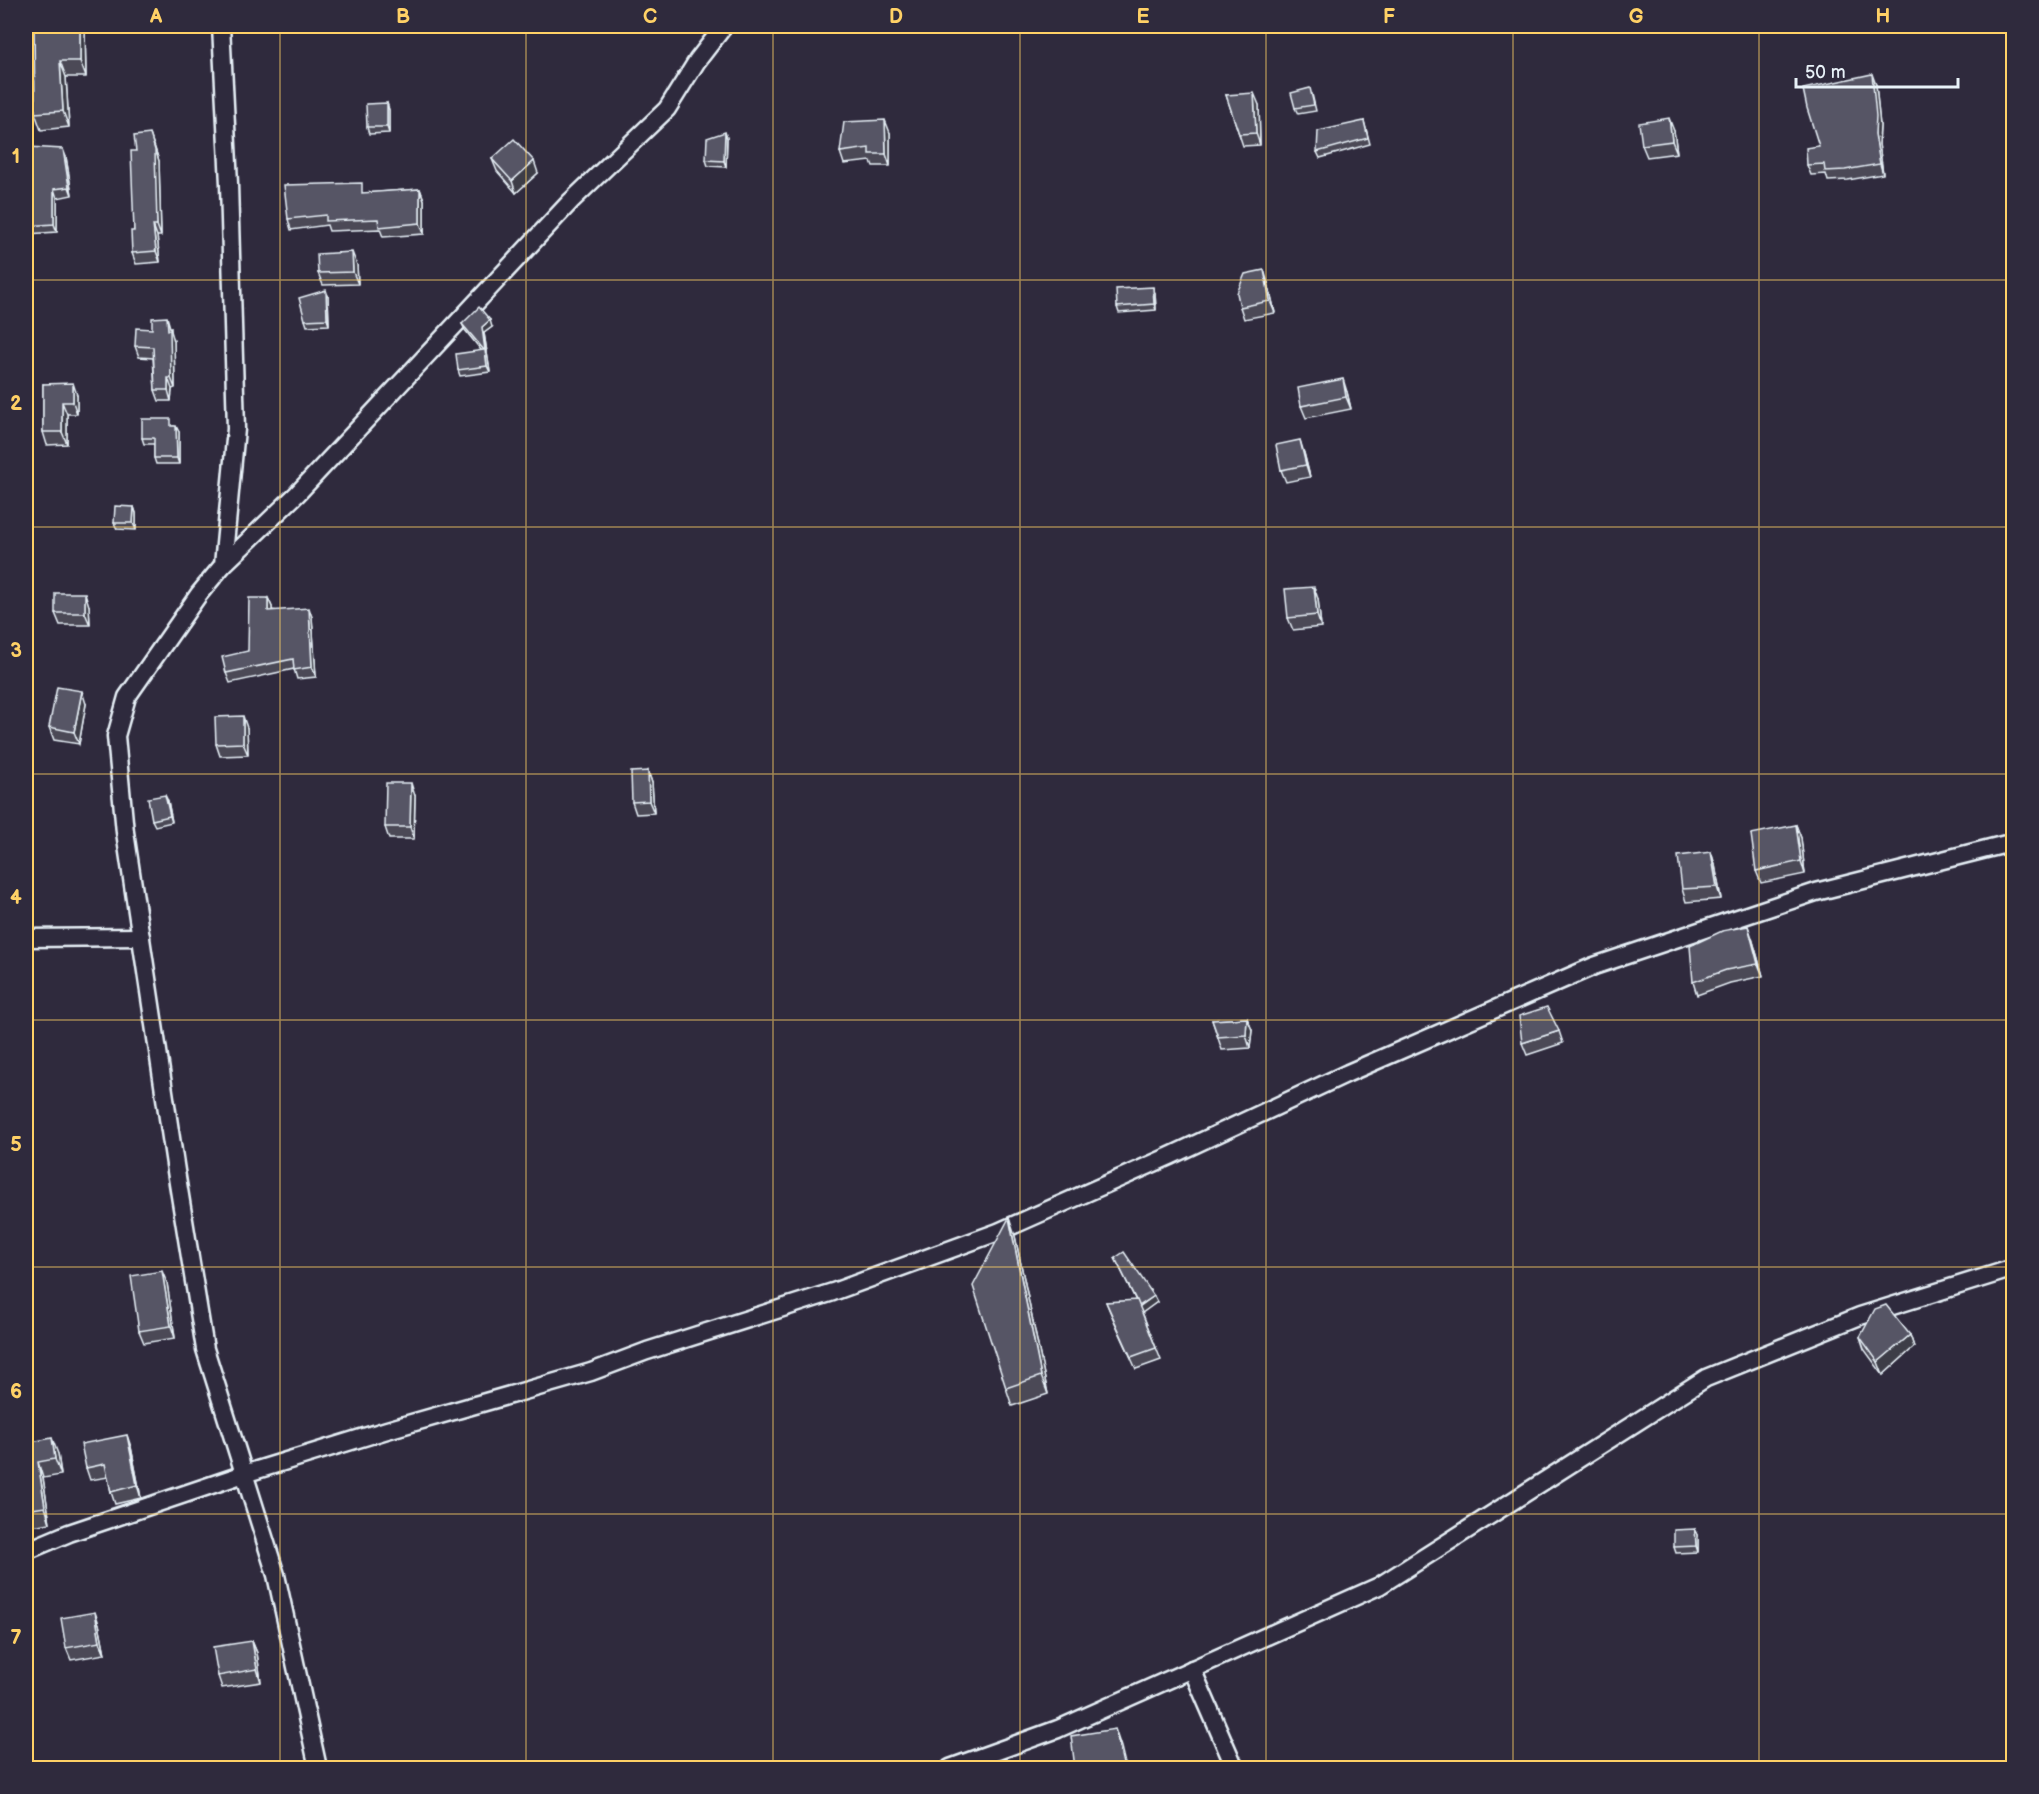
<svg xmlns="http://www.w3.org/2000/svg" width="2039" height="1794" viewBox="0 0 2039 1794" font-family="'Balsamiq Sans',sans-serif">
<style>
.lines{fill:none;stroke-linecap:round;stroke-linejoin:round}
.minor-casing{stroke:#e8f1f8;stroke-width:21}
.minor{stroke:#2f2a3d;stroke-width:16}
.wall{fill:#4b4957;stroke:#e8f1f8;stroke-width:1.5}
.shaded-wall{fill:#3d3c47;stroke:#e8f1f8;stroke-width:1.5}
.building{fill:#575565;stroke:#e8f1f8;stroke-width:1.5}
.grid{fill:none;stroke:#ffd166;stroke-width:1.5;stroke-opacity:0.55}
.neatline{fill:none;stroke:#ffd166;stroke-width:2}
.grid-label{font-size:20px;text-anchor:middle;font-weight:bold;fill:#ffd166}
</style>
<rect width="100%" height="100%" fill="#2f2a3d"/>
<filter id="ink" filterUnits="userSpaceOnUse"><feTurbulence type="fractalNoise" baseFrequency=".0167" numOctaves="2"/><feDisplacementMap in="SourceGraphic" scale="12" xChannelSelector="R" yChannelSelector="G"/><feConvolveMatrix kernelMatrix="1 2 1 2 8 2 1 2 1" color-interpolation-filters="sRGB"/></filter>
<g filter="url(#ink)">
<g class="lines">
<defs>
<g id="minor">
<polyline points="221,26 229,184 236,429 223,565"/>
<polyline points="26,938 141,937"/>
<polyline points="26,1551 69,1533 244,1474 387,1430 591,1372 647,1351 833,1292 998,1232 1170,1156 1348,1073 1594,966 1816,892 2014,842"/>
<polyline points="1192,1669 1235,1768"/>
<polyline points="318,1768 276,1575 205,1349 176,1171 125,832 116,736 127,697 199,594 223,565 297,494 571,201 667,109 697,61 724,26"/>
<polyline points="950,1768 1058,1729 1379,1586 1706,1378 1860,1316 2014,1268"/>
</g>
</defs>
<use href="#minor" class="minor-casing"/>
<use href="#minor" class="minor"/>
</g>
<g class="wall">
<polygon points="34,26 85,26 85,28 86,77 66,77 69,127 41,130 35,113"/>
<polygon points="1876,85 1880,126 1879,144 1883,174 1848,180 1828,181 1826,174 1811,175 1807,165 1819,146"/>
<polygon points="1312,94 1316,111 1298,114 1295,108"/>
<polygon points="1226,95 1259,105 1260,145 1243,146"/>
<polygon points="387,103 389,110 389,133 369,134 367,127"/>
<polygon points="1364,121 1370,144 1320,158 1317,152"/>
<polygon points="1674,131 1677,153 1647,157 1642,145"/>
<polygon points="890,133 890,166 873,166 871,161 844,164 840,152"/>
<polygon points="727,138 726,167 708,166 706,160"/>
<polygon points="154,145 159,161 161,236 157,236 160,262 136,264 132,253 134,231 136,151"/>
<polygon points="26,149 66,157 72,195 57,198 57,232 27,234 28,251 26,251 26,177 27,177 26,176"/>
<polygon points="492,159 538,173 516,193 497,171"/>
<polygon points="420,189 424,200 424,234 383,237 380,229 329,231 327,225 291,230 288,219 365,193"/>
<polygon points="357,265 358,284 323,285 318,273"/>
<polygon points="1268,283 1275,313 1244,319 1240,307"/>
<polygon points="1155,293 1156,310 1119,313 1117,307"/>
<polygon points="328,296 329,325 307,326 305,320"/>
<polygon points="462,324 492,327 484,333 490,372 460,376 458,370 481,350 465,330"/>
<polygon points="171,327 171,333 174,341 175,388 172,389 171,401 159,401 155,390 153,358 139,357 135,346 152,329"/>
<polygon points="43,384 77,395 77,414 67,414 67,444 47,445 43,432"/>
<polygon points="1347,392 1351,409 1306,418 1301,406"/>
<polygon points="174,426 179,432 179,464 156,464 154,458 154,444 144,444 142,438"/>
<polygon points="1304,453 1310,477 1286,482 1281,470"/>
<polygon points="134,507 136,513 136,530 117,529 114,523"/>
<polygon points="268,598 272,607 272,610 312,617 316,677 297,679 294,669 230,683 226,673 248,651"/>
<polygon points="1318,599 1321,627 1293,630 1288,618"/>
<polygon points="89,606 90,625 60,625 55,613"/>
<polygon points="86,704 79,744 54,740 49,727"/>
<polygon points="247,728 248,755 220,756 216,744"/>
<polygon points="648,771 652,783 654,813 636,814 632,802"/>
<polygon points="415,796 414,839 389,839 385,827"/>
<polygon points="168,801 172,822 155,826 152,820"/>
<polygon points="1796,825 1801,838 1805,874 1761,883 1756,871"/>
<polygon points="1711,852 1715,865 1721,899 1686,902 1682,889"/>
<polygon points="1752,938 1763,976 1730,983 1697,995 1693,982"/>
<polygon points="1247,1018 1252,1030 1250,1048 1222,1050 1212,1020"/>
<polygon points="1559,1031 1563,1043 1527,1055 1522,1043"/>
<polygon points="1015,1236 1048,1394 1012,1406 1006,1388"/>
<polygon points="1115,1258 1157,1302 1142,1312 1161,1360 1136,1369 1111,1314 1106,1302 1136,1301"/>
<polygon points="167,1283 175,1338 144,1343 139,1331"/>
<polygon points="1910,1335 1914,1347 1883,1375 1864,1349 1860,1337"/>
<polygon points="26,1443 58,1454 61,1475 43,1478 50,1523 26,1527"/>
<polygon points="131,1447 141,1498 115,1504 111,1492 108,1477 90,1480 86,1468"/>
<polygon points="1695,1529 1698,1535 1698,1552 1676,1553 1674,1547"/>
<polygon points="99,1624 105,1654 71,1660 66,1648"/>
<polygon points="252,1641 257,1653 261,1682 222,1688 218,1676"/>
</g>
<g class="shaded-wall">
<polygon points="80,26 85,26 85,28 86,77 80,61"/>
<polygon points="60,61 66,77 69,127 63,111"/>
<polygon points="1872,74 1876,85 1880,126 1879,144 1883,174 1880,164 1875,134"/>
<polygon points="1254,93 1259,105 1260,145 1256,133"/>
<polygon points="387,103 389,110 389,133 387,127"/>
<polygon points="1669,118 1674,131 1677,153 1672,141"/>
<polygon points="885,120 890,133 890,166 886,154"/>
<polygon points="725,132 727,138 726,167 724,161"/>
<polygon points="150,134 159,161 161,236 157,225"/>
<polygon points="63,149 66,157 72,195 69,187"/>
<polygon points="534,161 538,173 516,193 512,181"/>
<polygon points="54,189 57,198 57,232 54,224"/>
<polygon points="420,189 424,200 424,234 420,223"/>
<polygon points="153,225 157,236 160,262 156,251"/>
<polygon points="26,231 27,234 28,251 26,245"/>
<polygon points="352,252 357,265 358,284 353,272"/>
<polygon points="1264,270 1268,283 1275,313 1270,301"/>
<polygon points="1153,287 1155,293 1156,310 1154,304"/>
<polygon points="326,290 328,296 329,325 327,319"/>
<polygon points="167,317 174,341 175,388 171,378"/>
<polygon points="490,320 492,327 484,333 490,372 487,366 482,327"/>
<polygon points="168,378 172,389 171,401 168,390"/>
<polygon points="1343,379 1347,392 1351,409 1346,397"/>
<polygon points="73,383 77,395 77,414 73,402"/>
<polygon points="62,402 67,414 67,444 62,432"/>
<polygon points="176,426 179,432 179,464 177,458"/>
<polygon points="1300,440 1304,453 1310,477 1306,465"/>
<polygon points="134,507 136,513 136,530 133,523"/>
<polygon points="1314,587 1318,599 1321,627 1317,615"/>
<polygon points="85,593 89,606 90,625 85,613"/>
<polygon points="268,598 272,607 272,620 268,611"/>
<polygon points="309,608 312,617 316,677 312,667"/>
<polygon points="82,691 86,704 79,744 74,732"/>
<polygon points="243,716 247,728 248,755 243,743"/>
<polygon points="648,771 652,783 654,813 649,801"/>
<polygon points="411,783 415,796 414,839 410,827"/>
<polygon points="165,795 168,801 172,822 170,816"/>
<polygon points="1796,825 1801,838 1805,874 1801,861"/>
<polygon points="1711,852 1715,865 1721,899 1717,887"/>
<polygon points="1748,926 1752,938 1763,976 1758,964"/>
<polygon points="1247,1018 1252,1030 1250,1048 1246,1035"/>
<polygon points="1009,1218 1015,1236 1048,1394 1041,1376"/>
<polygon points="162,1271 167,1283 175,1338 171,1326"/>
<polygon points="1154,1296 1157,1302 1142,1313 1139,1307"/>
<polygon points="1910,1335 1914,1347 1883,1375 1878,1362"/>
<polygon points="127,1435 131,1447 141,1498 137,1485"/>
<polygon points="52,1438 58,1454 61,1475 55,1459"/>
<polygon points="38,1462 43,1478 50,1523 45,1507"/>
<polygon points="1695,1529 1698,1535 1698,1552 1696,1546"/>
<polygon points="95,1612 99,1624 105,1654 100,1642"/>
<polygon points="252,1641 257,1653 261,1682 257,1669"/>
<polygon points="1115,1729 1121,1747 1126,1768 1124,1768"/>
</g>
<g class="building">
<polygon points="34,26 80,26 80,61 60,61 63,111 35,113"/>
<polygon points="1872,74 1876,116 1875,134 1880,164 1845,170 1825,171 1824,164 1807,165 1806,148 1819,146 1807,108 1803,89"/>
<polygon points="1310,88 1314,105 1295,108 1291,93"/>
<polygon points="1254,93 1256,133 1239,134 1226,95"/>
<polygon points="387,103 387,127 367,127 366,104"/>
<polygon points="1669,118 1672,141 1642,145 1639,123"/>
<polygon points="885,120 886,154 869,154 869,148 840,152 844,122"/>
<polygon points="1364,121 1368,138 1317,152 1318,131"/>
<polygon points="725,132 724,161 706,160 707,138"/>
<polygon points="150,134 155,150 157,225 153,225 156,251 132,253 131,231 134,231 131,151 136,151 134,136"/>
<polygon points="514,139 534,161 512,181 492,159"/>
<polygon points="28,147 63,149 69,187 54,189 54,224 26,226 26,177 30,177 26,171 26,149"/>
<polygon points="362,183 362,193 420,189 420,223 379,227 378,219 326,221 326,215 288,219 284,185"/>
<polygon points="352,252 353,272 318,273 317,254"/>
<polygon points="1264,270 1270,301 1240,307 1237,293 1245,274"/>
<polygon points="1153,287 1154,304 1117,307 1116,289"/>
<polygon points="326,290 327,319 305,320 299,298"/>
<polygon points="479,307 490,320 482,327 487,366 458,370 456,354 484,350 462,324"/>
<polygon points="167,317 168,330 170,330 171,378 168,378 168,390 155,390 153,347 135,346 136,328 152,329 152,318"/>
<polygon points="1343,379 1346,397 1301,406 1298,388"/>
<polygon points="73,383 73,402 62,402 62,432 43,432 43,384"/>
<polygon points="142,419 171,419 171,426 176,426 177,458 154,458 154,438 142,438"/>
<polygon points="1300,440 1306,465 1281,470 1276,445"/>
<polygon points="115,506 134,507 133,523 114,523"/>
<polygon points="1314,587 1317,615 1288,618 1285,589"/>
<rect x="55" y="593" width="30" height="20"/>
<polygon points="249,598 268,598 268,611 309,608 312,667 294,670 293,659 226,673 222,657 248,651"/>
<polygon points="57,687 82,691 74,732 49,727"/>
<polygon points="243,716 243,743 216,744 215,717"/>
<polygon points="648,771 649,801 632,802 631,772"/>
<polygon points="386,783 411,783 410,827 385,827"/>
<polygon points="165,795 170,816 152,820 148,798"/>
<polygon points="1796,825 1801,861 1756,871 1751,834"/>
<polygon points="1711,852 1717,887 1682,889 1678,856"/>
<polygon points="1748,926 1758,964 1726,970 1693,982 1690,946 1722,931"/>
<polygon points="1547,1007 1559,1031 1522,1043 1519,1016"/>
<polygon points="1247,1018 1246,1035 1218,1037 1212,1020"/>
<polygon points="1009,1218 1041,1376 1006,1388 973,1286"/>
<polygon points="1124,1252 1154,1296 1139,1306 1115,1258"/>
<polygon points="162,1271 171,1326 139,1331 131,1276"/>
<polygon points="1137,1300 1156,1348 1131,1357 1106,1302"/>
<polygon points="1886,1305 1910,1335 1878,1362 1860,1337 1875,1309"/>
<polygon points="127,1435 137,1485 111,1492 105,1464 86,1468 81,1444"/>
<polygon points="52,1438 55,1459 38,1462 45,1507 26,1510 26,1443"/>
<polygon points="1695,1529 1696,1546 1674,1547 1674,1530"/>
<polygon points="95,1612 100,1642 66,1648 61,1618"/>
<polygon points="252,1641 257,1669 218,1676 213,1647"/>
<polygon points="1115,1729 1124,1768 1075,1768 1071,1736"/>
</g>
</g>
<path class="grid" d="M280,26V1768M526,26V1768M773,26V1768M1020,26V1768M1266,26V1768M1513,26V1768M1759,26V1768M26,280H2014M26,527H2014M26,774H2014M26,1020H2014M26,1267H2014M26,1514H2014"/>
<rect width="2039" height="1794" fill="none" stroke="#2f2a3d" stroke-width="66"/>
<path d="M1796 78v9h162v-9" fill="none" stroke="#e8f1f8" stroke-width="3"/>
<text x="1805" y="78" font-size="18" fill="#e8f1f8" stroke="#2f2a3d" stroke-width="4.5" paint-order="stroke">50 m</text>
<rect x="33" y="33" width="1973" height="1728" class="neatline"/>
<g class="grid-label">
<text x="156" y="23">A</text>
<text x="403" y="23">B</text>
<text x="650" y="23">C</text>
<text x="896" y="23">D</text>
<text x="1143" y="23">E</text>
<text x="1389" y="23">F</text>
<text x="1636" y="23">G</text>
<text x="1883" y="23">H</text>
<text x="16" y="163">1</text>
<text x="16" y="410">2</text>
<text x="16" y="657">3</text>
<text x="16" y="904">4</text>
<text x="16" y="1151">5</text>
<text x="16" y="1398">6</text>
<text x="16" y="1644">7</text>
</g>
</svg>
